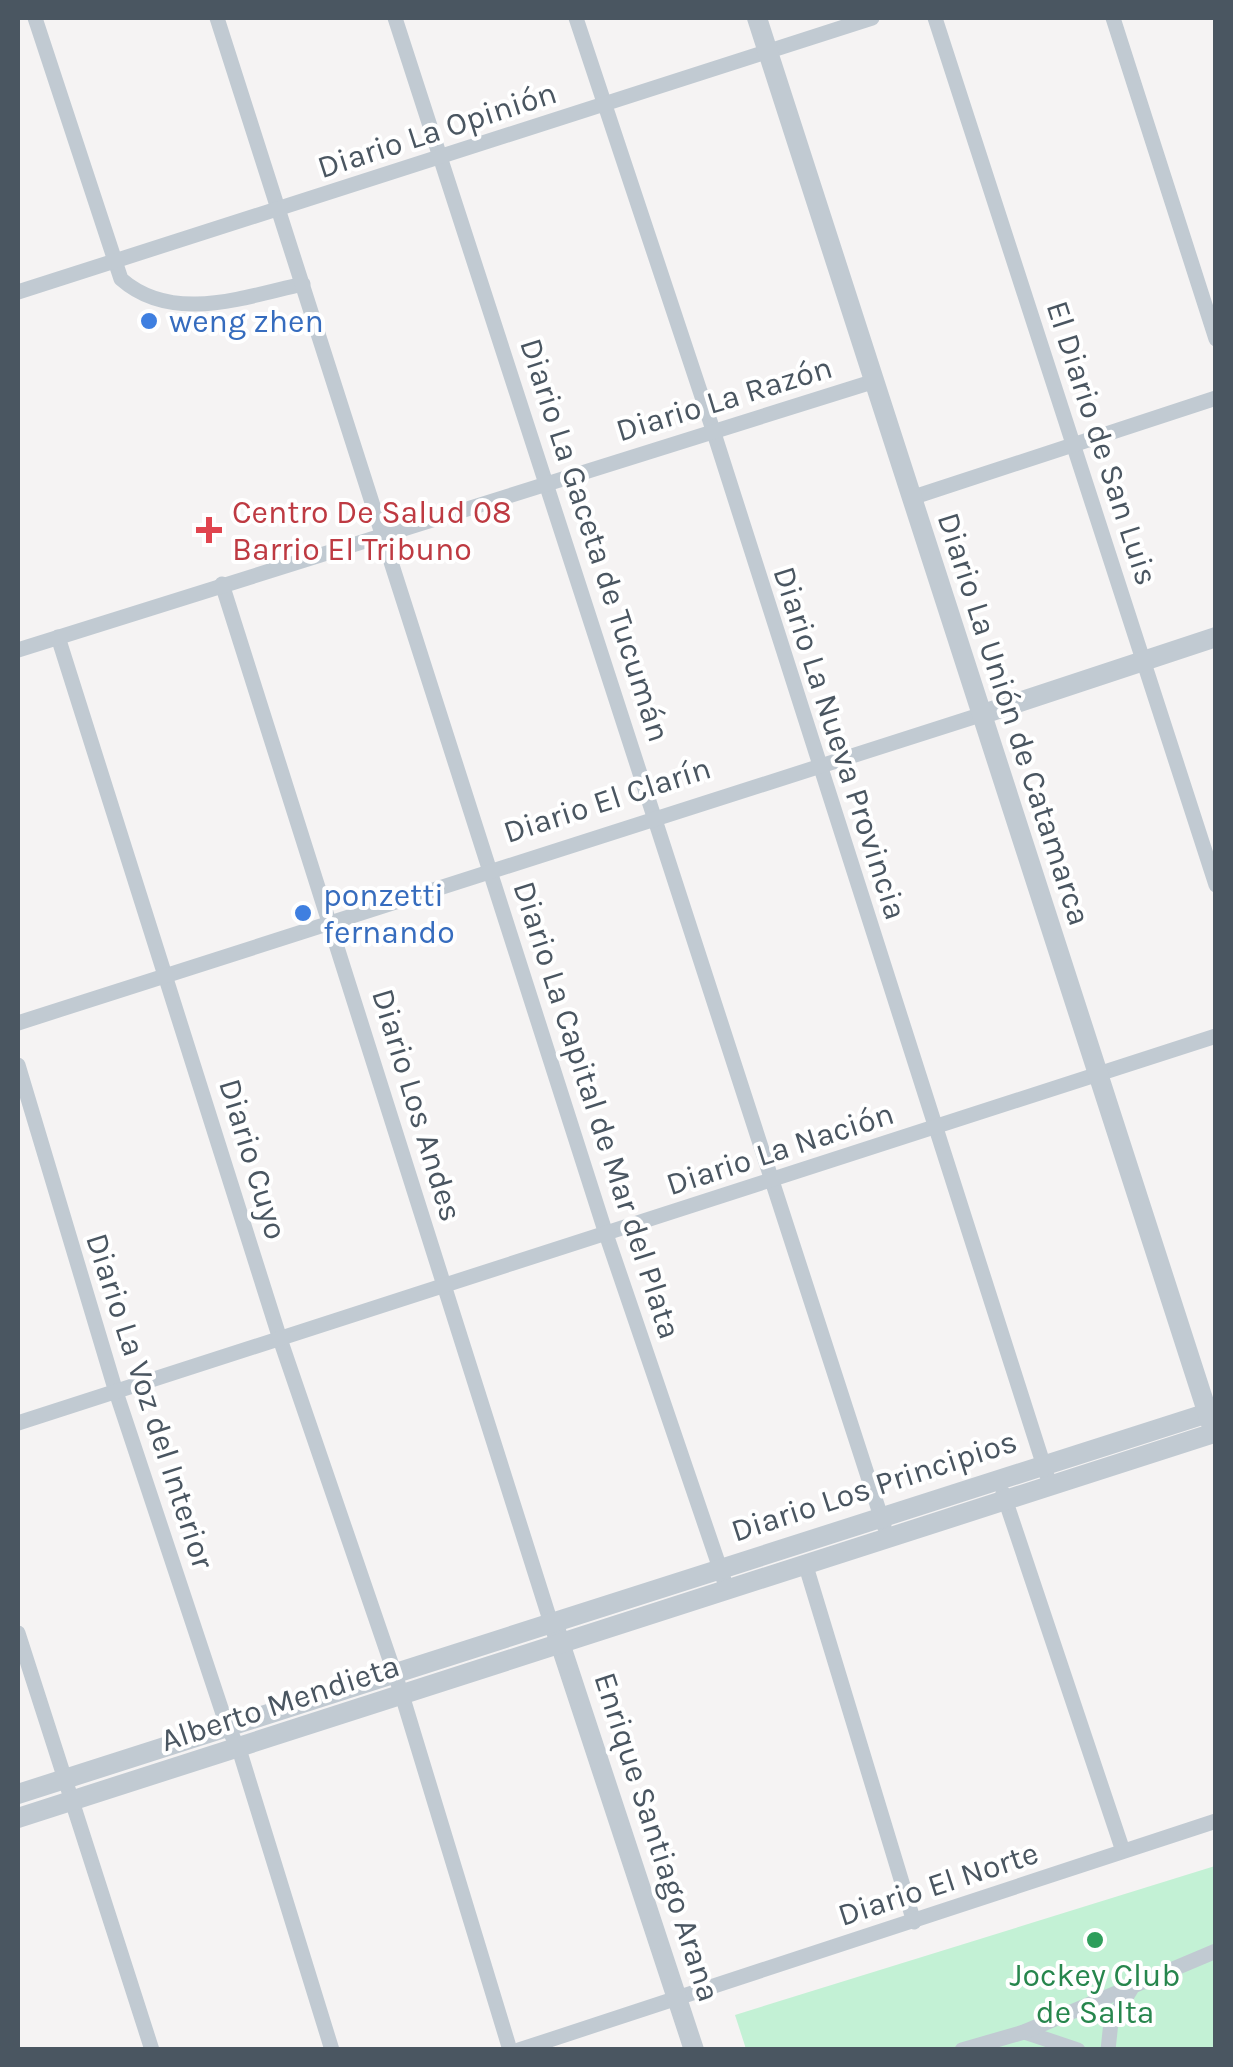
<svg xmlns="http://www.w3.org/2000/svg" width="1233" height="2067" viewBox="0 0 1233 2067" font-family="Karla,sans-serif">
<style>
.green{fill:#c3f1d5}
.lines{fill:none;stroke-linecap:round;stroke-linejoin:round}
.minor{stroke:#c1cad2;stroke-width:15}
.tertiary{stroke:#c1cad2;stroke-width:20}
.shop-dot{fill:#3f7fe0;stroke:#fff;stroke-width:4}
.health-dot{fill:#e0444e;stroke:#fff;stroke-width:4}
.leisure-dot{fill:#2e9e5b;stroke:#fff;stroke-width:4}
.labels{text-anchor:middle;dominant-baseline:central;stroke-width:8;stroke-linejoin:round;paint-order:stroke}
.street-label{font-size:32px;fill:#4a5661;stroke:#fff}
.shop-label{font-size:32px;fill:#366cbe;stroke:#fff;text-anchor:start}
.health-label{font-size:32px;fill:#be3a42;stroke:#fff;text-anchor:start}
.leisure-label{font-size:32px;fill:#27864d;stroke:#fff}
</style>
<rect width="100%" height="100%" fill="#f5f3f3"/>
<polygon class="green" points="1215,1866 1215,2049 746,2049 735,2015"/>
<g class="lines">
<g class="minor">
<path d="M35,18L121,279C172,324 244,297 303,284"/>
<polyline points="217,18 606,1234 727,1589"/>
<polyline points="395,18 884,1526"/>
<polyline points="576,18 713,430 1050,1485"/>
<polyline points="935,18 1216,885"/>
<polyline points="1113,18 1216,339"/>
<polyline points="18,292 872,18"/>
<polyline points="911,498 1216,398"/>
<polyline points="222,584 550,1620"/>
<polyline points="58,637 280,1339 402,1695 510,2050"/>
<polyline points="18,650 875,381"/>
<polyline points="18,1023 980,715"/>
<polyline points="18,1065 116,1392 227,1726 239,1749 332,2050"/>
<polyline points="18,1423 1216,1036"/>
<polyline points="1003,1493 1123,1851"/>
<polyline points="805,1563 914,1922"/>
<polyline points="18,1633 152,2050"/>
<polyline points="1024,2032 1078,2050"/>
<polyline points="519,2050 1216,1821"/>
<polyline points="962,2050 1024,2032 1216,1951"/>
<polyline points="1108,2050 1111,2022 1131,1989"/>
</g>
<g class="tertiary">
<polyline points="980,715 1216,637"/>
<polyline points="556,1631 694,2050"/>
<polyline points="18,1794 1208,1413"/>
<polyline points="18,1818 1214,1433 757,18"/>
</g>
</g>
<g class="shop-dot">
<circle cx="149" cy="321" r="10"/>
<circle cx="303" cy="913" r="10"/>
</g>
<path class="health-dot" d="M204 515h10v10h10v10h-10v10h-10v-10h-10v-10h10z"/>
<circle class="leisure-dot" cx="1095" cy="1940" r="10"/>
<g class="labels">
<g class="street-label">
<text transform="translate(437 130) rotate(-18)">Diario La Opinión</text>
<text transform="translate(724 399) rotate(-17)">Diario La Razón</text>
<text transform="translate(1102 443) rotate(72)">El Diario de San Luis</text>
<text transform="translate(595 540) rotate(72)">Diario La Gaceta de Tucumán</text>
<text transform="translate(1014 719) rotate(72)">Diario La Unión de Catamarca</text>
<text transform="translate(840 743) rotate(72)">Diario La Nueva Provincia</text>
<text transform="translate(607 800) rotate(-18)">Diario El Clarín</text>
<text transform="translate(417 1105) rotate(73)">Diario Los Andes</text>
<text transform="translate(597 1110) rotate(72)">Diario La Capital de Mar del Plata</text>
<text transform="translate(780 1149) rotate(-18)">Diario La Nación</text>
<text transform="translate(253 1159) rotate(73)">Diario Cuyo</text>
<text transform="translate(150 1401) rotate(72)">Diario La Voz del Interior</text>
<text transform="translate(874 1486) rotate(-18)">Diario Los Principios</text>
<text transform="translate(280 1703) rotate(-18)">Alberto Mendieta</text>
<text transform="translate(657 1837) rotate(72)">Enrique Santiago Arana</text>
<text transform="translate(938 1884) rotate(-18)">Diario El Norte</text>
</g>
<g class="shop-label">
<text x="169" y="321">weng zhen</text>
<text x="323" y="895">ponzetti<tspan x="323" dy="37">fernando</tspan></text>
</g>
<g class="health-label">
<text x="232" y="512">Centro De Salud 08<tspan x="232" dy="37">Barrio El Tribuno</tspan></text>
</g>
<g class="leisure-label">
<text x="1095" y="1975">Jockey Club<tspan x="1095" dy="37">de Salta</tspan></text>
</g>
</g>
<rect width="1233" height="2067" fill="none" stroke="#4a5661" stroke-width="40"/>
</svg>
